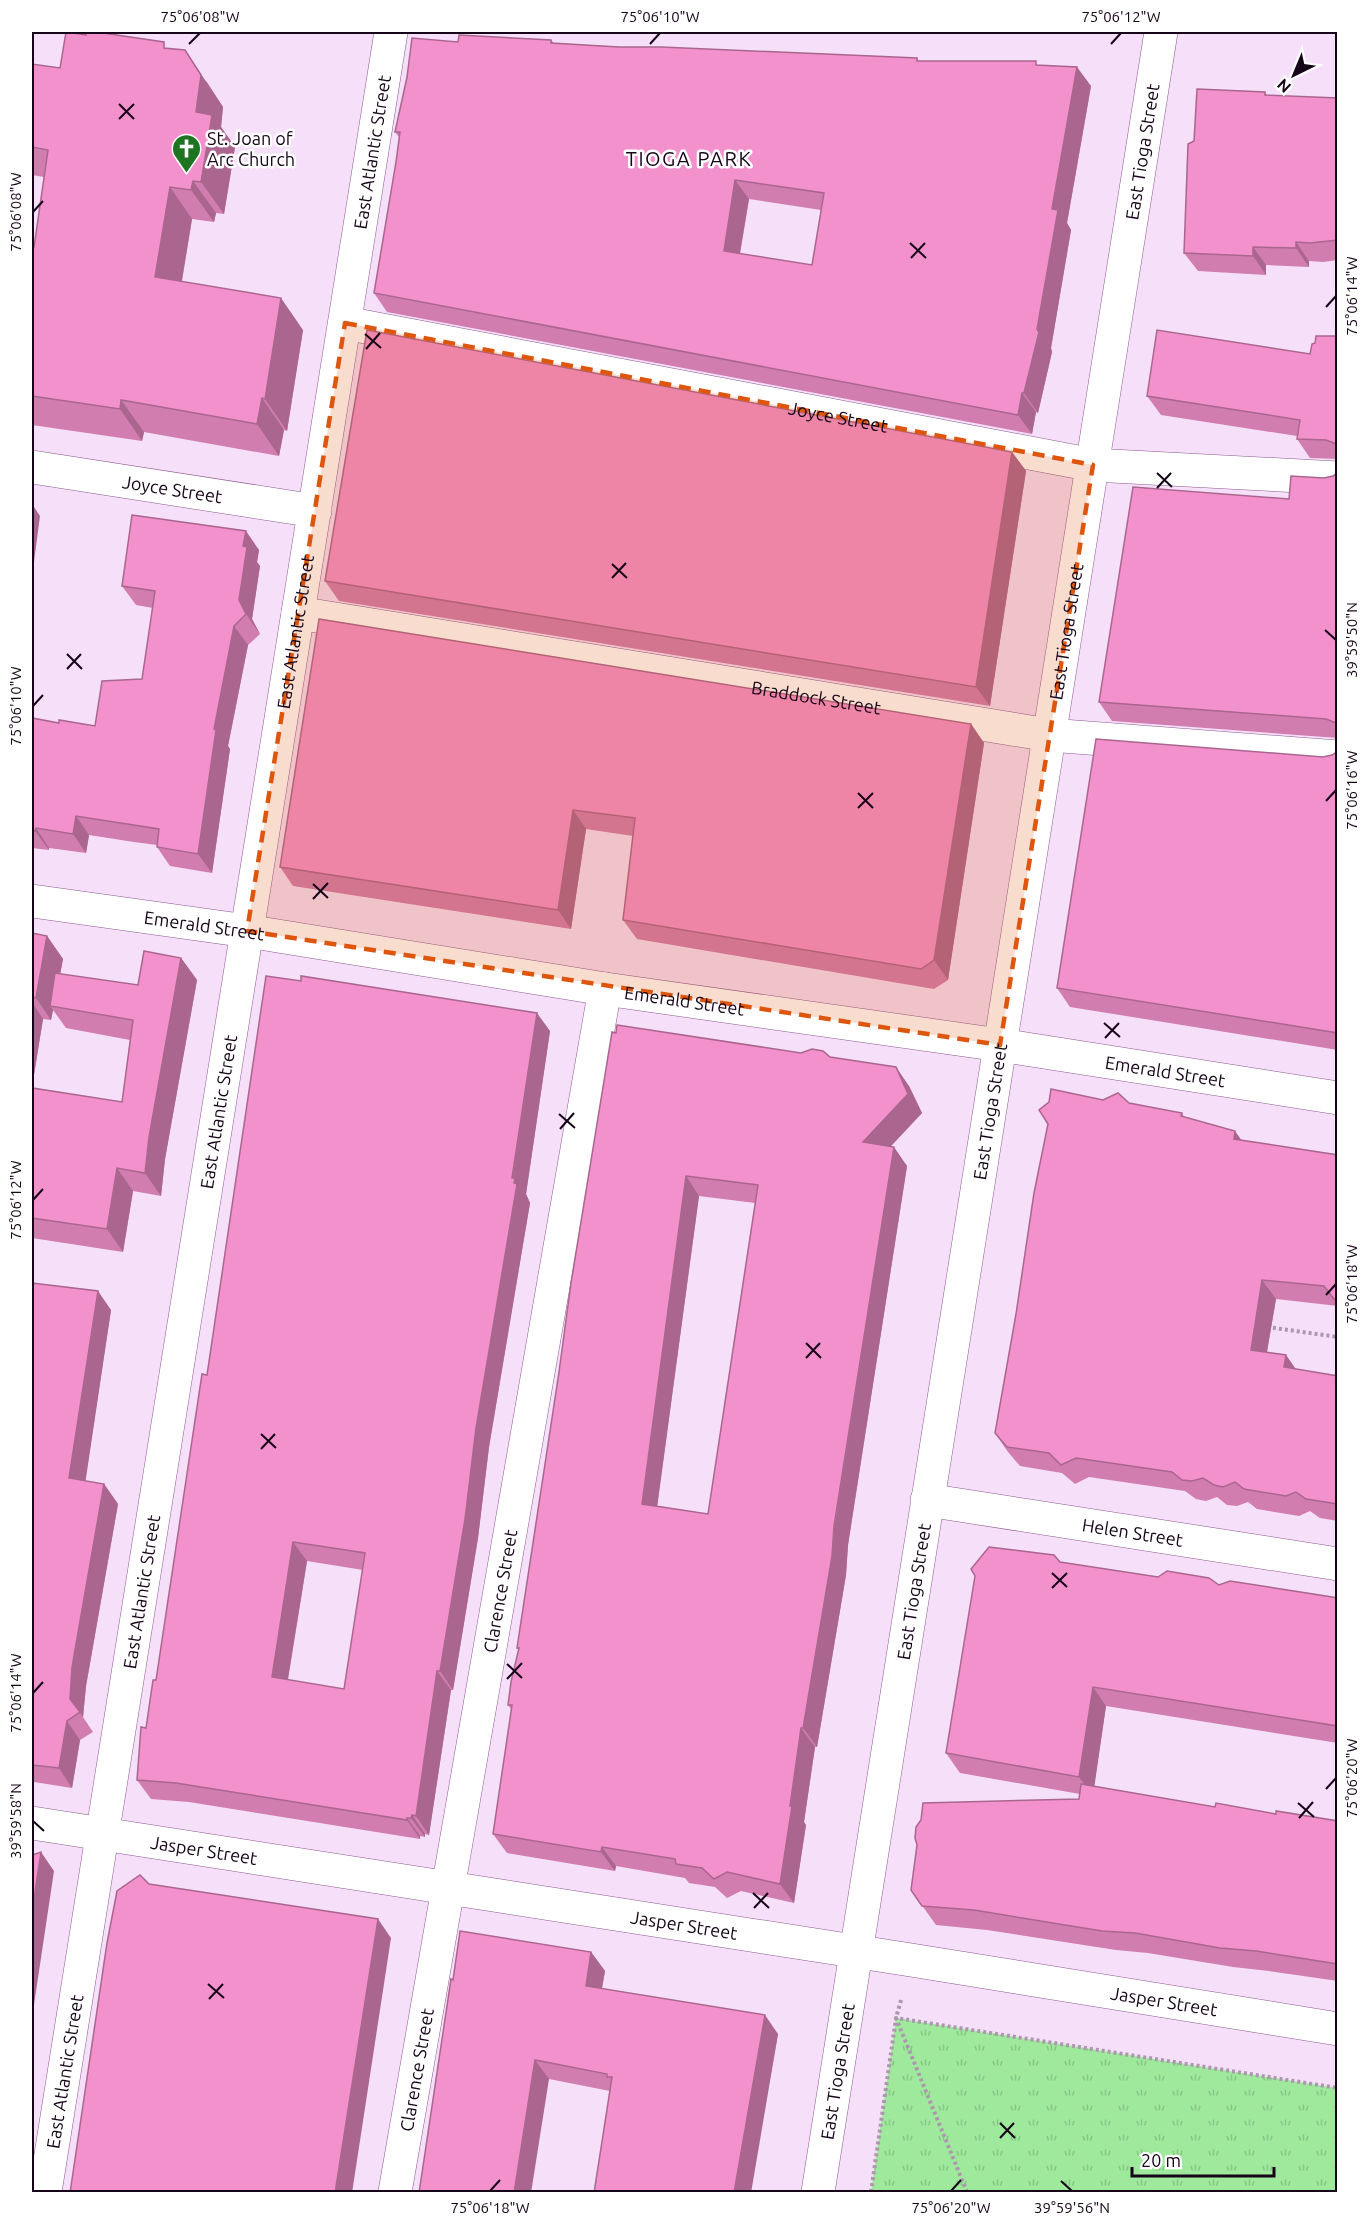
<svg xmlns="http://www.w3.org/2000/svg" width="1369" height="2224" viewBox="0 0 1369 2224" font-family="Ubuntu,sans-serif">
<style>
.grass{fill:url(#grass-tufts)}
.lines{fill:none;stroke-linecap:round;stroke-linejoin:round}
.minor-casing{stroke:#8d5a92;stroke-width:34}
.path{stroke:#ad97af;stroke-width:4;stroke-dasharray:3 3;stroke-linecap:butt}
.minor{stroke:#fff;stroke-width:33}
.wall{fill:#d17daf;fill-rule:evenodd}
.shaded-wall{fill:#aa668f}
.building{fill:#f391cc;stroke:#aa668f;stroke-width:1.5;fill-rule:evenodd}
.marked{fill:#de550d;fill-opacity:0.2;stroke:#de550d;stroke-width:4.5;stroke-dasharray:12 8;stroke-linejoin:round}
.ticks{fill:none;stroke:#160418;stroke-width:2}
.labels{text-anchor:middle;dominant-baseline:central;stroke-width:5;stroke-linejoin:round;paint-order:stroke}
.poi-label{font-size:18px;fill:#160418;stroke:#fff;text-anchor:start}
.street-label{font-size:18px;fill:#160418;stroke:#fff}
.neighbourhood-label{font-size:20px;letter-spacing:1.5px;fill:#160418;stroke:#fff}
.neatline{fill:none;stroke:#160418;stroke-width:2}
.ticks-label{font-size:15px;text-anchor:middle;fill:#160418}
</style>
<defs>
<pattern id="grass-tufts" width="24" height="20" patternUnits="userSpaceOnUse" patternTransform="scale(1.5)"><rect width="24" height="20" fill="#9ee99c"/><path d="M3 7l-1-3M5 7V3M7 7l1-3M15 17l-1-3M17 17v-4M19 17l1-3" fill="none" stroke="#87c686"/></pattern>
</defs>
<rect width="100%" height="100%" fill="#f6dff8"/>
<polygon class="grass" points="896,2018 1337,2088 1337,2192 871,2192"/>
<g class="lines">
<defs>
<g id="minor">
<path id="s1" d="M345,323L1093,465L1338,478"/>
<path id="s2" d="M32,467L315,511"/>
<path id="s3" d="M298,613L1049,735L1338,757"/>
<path id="s4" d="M32,901L247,931L605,989L1000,1045L1338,1098"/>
<path id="s5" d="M927,1500L1338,1564"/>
<path id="s6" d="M32,1823L911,1960L1338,2029"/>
<path id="s7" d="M45,2192L391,32"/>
<path id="s8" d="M395,2192L605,989"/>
<path id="s9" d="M818,2192L1161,32"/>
</g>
</defs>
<use href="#minor" class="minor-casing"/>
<g class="path">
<polyline points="1267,1327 1338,1337"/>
<polyline points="901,2000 896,2018 967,2192"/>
<polyline points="871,2192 896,2018 1338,2088"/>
</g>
<use href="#minor" class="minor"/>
</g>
<g class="wall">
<path d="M551,40L554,43L619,47L917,58L919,61L1039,66L1091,86L1067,223L1071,230L1051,348L1052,352L1038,413L1036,412L1032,434L387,312L374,293L396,162L399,137L395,132L458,42ZM749,199L821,210L812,265L740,254Z"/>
<polygon points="169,48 207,82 223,107 221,127 235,147 224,214 216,213 214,222 192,219 182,281 303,330 287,431 284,430 279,456 144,432 142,441 32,425 32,246 34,247 44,177 32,175 32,64 60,68"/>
<polygon points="1265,92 1267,95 1338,98 1338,260 1323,262 1309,261 1309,267 1266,265 1266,275 1198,271 1184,253"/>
<polygon points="1338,328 1338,459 1310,458 1297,439 1297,436 1161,415 1147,396 1310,354 1315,343 1336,336"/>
<polygon points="1012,452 1026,471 990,706 339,601 325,581"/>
<polygon points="1338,472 1338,738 1112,721 1099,702 1289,499 1324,478 1333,476"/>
<polygon points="259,550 257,562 260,566 252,619 260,634 248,645 228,746 230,749 212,873 170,866 157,847 157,845 134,842 89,835 86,853 49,848 49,850 32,848 32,718 59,723 95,726 142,679 153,608 136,605 122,586"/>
<polygon points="971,724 984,743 948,980 934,989 637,939 623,920 633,836 586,829 571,929 293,886 280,867"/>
<polygon points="1338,751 1338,1050 1070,1007 1057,988 1323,757 1332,755"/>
<polygon points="32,933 47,936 63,959 60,974 138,985 181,958 197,980 165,1159 161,1196 133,1191 123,1252 32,1238 32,1088 122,1102 130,1040 66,1028 53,1010 51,1020 43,1019 32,1087"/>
<path d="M550,1031L526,1194L530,1203L489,1447L478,1538L453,1690H451L429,1835L425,1834V1837L420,1836V1839L189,1802L151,1799L137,1780L146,1728L156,1680L207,1375ZM307,1561L363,1570L344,1689L288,1680Z"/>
<path d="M612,1032L830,1057L909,1086L922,1113L891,1146L907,1166L848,1545L846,1575L817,1747H815L804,1822L806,1825L794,1903L741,1891L727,1898L715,1887L689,1883L685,1878L616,1866L615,1871L507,1853L493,1834L512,1710L508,1705L519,1651L517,1648ZM699,1196L755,1203L708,1514L657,1506Z"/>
<polygon points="1103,1100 1129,1103 1182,1113 1184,1117 1241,1140 1338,1155 1338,1306 1276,1299 1267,1352 1286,1355 1295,1369 1338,1376 1338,1521 1320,1518 1310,1511 1299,1516 1257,1509 1248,1502 1237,1506 1227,1505 1217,1497 1206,1501 1196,1499 1185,1491 1089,1477 1075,1484 1062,1473 1020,1466 1008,1452 995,1433"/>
<polygon points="32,1283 111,1310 85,1481 104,1484 118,1504 86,1686 83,1717 93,1732 80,1740 72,1788 34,1782 32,1779"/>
<polygon points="1060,1562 1158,1577 1338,1598 1338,1743 1106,1706 1094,1786 1215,1807 1338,1821 1338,1981 1269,1971 1233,1967 1148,1953 1116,1950 987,1930 936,1925 911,1890 1079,1799 1080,1794 960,1773 946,1753"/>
<polygon points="591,1952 605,1971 602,1988 778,2034 753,2174 610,2091 549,2079 419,2193"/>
</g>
<g class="shaded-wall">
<polygon points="185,50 223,107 221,127 235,147 224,214 201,182 196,112"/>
<polygon points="1077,67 1091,86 1067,223 1071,230 1051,348 1052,352 1038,413 1024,393 1037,329 1052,209"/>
<polygon points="735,180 749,199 737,270 724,251"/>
<polygon points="193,181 216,213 214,222 191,190"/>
<polygon points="170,187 192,219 177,309 155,277"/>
<polygon points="1296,242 1309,261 1309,267 1296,248"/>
<polygon points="1253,247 1266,265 1266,275 1253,256"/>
<polygon points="281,298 303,330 287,431 265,399"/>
<polygon points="1022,393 1036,412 1032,434 1018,415"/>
<polygon points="262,398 284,430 279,456 257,424"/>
<polygon points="121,400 144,432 142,441 120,409"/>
<polygon points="1012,452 1026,471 990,706 976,687"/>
<polygon points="32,504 40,516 32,577"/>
<polygon points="246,531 259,550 257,562 260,566 252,619 260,634 246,614 239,600 243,546"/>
<polygon points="234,626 248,645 228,746 230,749 212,873 198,854 214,729"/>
<polygon points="971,724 984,743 948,980 934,960"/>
<polygon points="573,810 586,829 571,929 558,910"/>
<polygon points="76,816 89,835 86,853 73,834"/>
<polygon points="36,828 49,848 49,850 35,831"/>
<polygon points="47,936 63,959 54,1006 50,1006 53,1010 51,1020 36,998"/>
<polygon points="181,958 197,980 165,1159 161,1196 145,1173 149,1137"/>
<polygon points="32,1002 43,1019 32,1087"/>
<polygon points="537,1013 550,1031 526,1194 530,1203 489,1447 478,1538 453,1690 440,1671"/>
<polygon points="896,1067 909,1086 922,1113 877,1161 863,1142"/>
<polygon points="1235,1131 1249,1151 1234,1139"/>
<polygon points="894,1147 907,1166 848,1545 846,1575 817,1747 803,1728"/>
<polygon points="117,1168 133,1191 123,1252 107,1229"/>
<polygon points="686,1176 699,1196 655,1523 642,1504"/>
<polygon points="1262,1280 1276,1299 1264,1369 1251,1350"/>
<polygon points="98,1291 111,1310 83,1498 69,1478"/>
<polygon points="1286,1355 1300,1375 1284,1367"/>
<polygon points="104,1484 118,1504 86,1686 83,1717 70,1699 72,1667"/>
<polygon points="293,1542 307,1561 285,1696 272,1677"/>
<polygon points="437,1671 451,1690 429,1835 416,1816"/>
<polygon points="1093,1687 1106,1706 1093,1796 1079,1777"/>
<polygon points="67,1721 80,1740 72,1788 59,1768"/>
<polygon points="801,1728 815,1747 804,1822 806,1825 794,1903 780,1884"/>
<polygon points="412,1815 425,1834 425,1837 411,1818"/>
<polygon points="407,1818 420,1836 420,1839 407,1820"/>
<polygon points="602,1847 616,1866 615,1871 601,1852"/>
<polygon points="41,1852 54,1871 32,2018 32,1912"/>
<polygon points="378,1919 391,1938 352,2193 335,2193"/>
<polygon points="591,1952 605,1971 599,2005 586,1986"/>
<polygon points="765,2015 778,2034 751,2193 734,2193"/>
<polygon points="535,2060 549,2079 531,2193 514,2193"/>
</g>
<g class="building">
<polygon points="66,32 86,35 87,32 96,32 164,42 164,48 185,50 201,75 196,112 212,115 201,182 193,181 191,190 170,187 155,277 281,298 265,399 262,398 257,424 121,400 120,409 32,396 32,246 34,247 48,150 32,147 32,64 60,68"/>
<path d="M459,35L551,40V43L619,47H661L917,58V61H1036V65L1077,67L1052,209L1058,210L1037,329L1039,332L1024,393H1022L1018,415L374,293L396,162L400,132H395L407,77L412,38L458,42ZM735,180L824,193L812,265L724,251Z"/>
<polygon points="1197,89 1265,92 1265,95 1338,98 1338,240 1310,243 1296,242 1296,248 1253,247 1253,256 1184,253 1188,144 1194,141"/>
<polygon points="1336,328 1338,328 1338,446 1334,443 1326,440 1297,439 1300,420 1147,396 1157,330 1310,354 1312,344 1315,343 1316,336 1336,336"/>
<polygon points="367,330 1012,452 976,687 325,581"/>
<polygon points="1338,472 1338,725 1336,723 1326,719 1099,702 1133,487 1289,499 1291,476 1324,478 1333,476"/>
<polygon points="132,515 246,531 243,546 247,547 239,600 246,614 234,626 214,729 216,730 198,854 157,847 159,829 76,816 73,834 36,828 35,831 32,830 32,718 59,723 59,720 95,726 102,681 142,679 155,591 122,586"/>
<polygon points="319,619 971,724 934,960 921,969 623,920 635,818 573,810 558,910 280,867"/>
<polygon points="1096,739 1323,757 1332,755 1338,751 1338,1033 1057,988"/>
<polygon points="32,933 47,936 36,998 32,997"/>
<polygon points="144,951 181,958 149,1137 145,1173 117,1168 107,1229 32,1218 32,1088 122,1102 133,1020 50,1006 55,973 138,985"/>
<path d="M266,976L301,981V976L537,1013L512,1178H515L514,1183L517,1184L476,1428L465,1519L440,1671H437L416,1816L412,1815L411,1818H407V1820L176,1783L137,1780L141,1727L146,1728L153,1680H156L202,1374L207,1375ZM293,1542L365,1553L344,1689L272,1677Z"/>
<path d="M617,1025L801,1053L812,1049L823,1051L830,1057L896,1067L908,1094L863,1142L894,1147L834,1526L832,1556L803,1728H801L790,1806H792L780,1884L727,1872L714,1879L702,1868L676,1864L675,1859L602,1847L601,1852L493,1834L512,1705H508L511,1682L519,1648H517L559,1372L571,1283L612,1032L616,1033ZM686,1176L758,1185L708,1514L642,1504Z"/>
<polygon points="1051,1089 1103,1100 1118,1093 1129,1103 1182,1113 1181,1116 1235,1131 1234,1139 1338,1155 1338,1300 1334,1299 1324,1286 1262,1280 1251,1350 1286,1355 1284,1367 1338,1376 1338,1504 1306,1499 1296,1492 1286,1496 1244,1489 1235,1482 1223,1487 1214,1485 1203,1478 1192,1481 1182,1480 1172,1472 1076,1458 1061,1465 1049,1453 1007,1447 995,1433 1016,1314 1034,1193 1048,1124 1039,1110 1049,1102"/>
<polygon points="32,1283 98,1291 69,1478 104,1484 72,1667 70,1699 80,1712 67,1721 59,1768 32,1765"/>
<polygon points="989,1547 1054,1555 1060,1562 1158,1577 1167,1571 1209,1578 1219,1585 1230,1581 1338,1598 1338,1726 1093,1687 1079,1777 946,1753 975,1576 971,1569"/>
<polygon points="1081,1784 1215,1807 1216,1803 1276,1814 1276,1811 1338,1821 1338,1964 1256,1951 1220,1948 1135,1933 1102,1931 974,1910 922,1906 911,1890 917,1845 915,1838 916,1827 921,1820 923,1803 1079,1799"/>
<polygon points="41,1852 32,1912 32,1855"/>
<polygon points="140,1875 149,1884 378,1919 335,2193 70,2193 107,1943 117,1891"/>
<polygon points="460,1931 591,1952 586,1986 765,2015 734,2193 594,2193 612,2077 607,2077 607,2074 535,2060 514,2193 419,2193 451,1979 453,1980"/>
</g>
<path class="marked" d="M345,323L1093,465L1000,1045L247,931Z"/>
<path class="ticks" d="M189,44L200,33M650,44L660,33M1111,44L1121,33M119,104L134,119M119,119L134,104M33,212L43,201M910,243L926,258M911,258L925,243M1326,307L1336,296M365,334L381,348M366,349L380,333M1157,473L1172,487M1157,488L1171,473M612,564L627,578M612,578L626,563M1325,630L1336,640M67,654L82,669M67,669L81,654M33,706L43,695M858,793L873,808M1326,801L1336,790M858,808L873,793M313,884L328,898M313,899L328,883M1104,1023L1120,1037M1105,1038L1119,1023M559,1114L575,1128M560,1129L574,1113M33,1200L43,1189M1326,1295L1336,1284M806,1343L821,1358M806,1358L820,1343M261,1434L276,1448M261,1449L275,1434M1052,1573L1067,1587M1052,1588L1067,1573M507,1664L522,1678M507,1679L522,1663M33,1693L43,1682M1326,1789L1336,1778M1298,1803L1314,1817M1299,1818L1313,1802M33,1821L44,1831M753,1893L769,1908M754,1908L768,1893M208,1984L224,1998M209,1999L223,1984M1000,2123L1015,2138M1000,2138L1014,2123M1061,2181L1072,2191M490,2191L500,2180M951,2191L961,2180"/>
<defs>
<symbol id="church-pin" viewBox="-11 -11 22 30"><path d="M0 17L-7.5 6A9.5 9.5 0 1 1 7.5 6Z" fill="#1d7522" stroke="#fff"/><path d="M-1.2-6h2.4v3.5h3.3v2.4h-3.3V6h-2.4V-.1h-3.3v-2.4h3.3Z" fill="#fff"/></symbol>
</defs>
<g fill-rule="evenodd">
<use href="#church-pin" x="170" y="132" width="33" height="45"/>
</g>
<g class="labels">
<g class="poi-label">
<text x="207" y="138">St. Joan of<tspan x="207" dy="21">Arc Church</tspan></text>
</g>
<g class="street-label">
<text stroke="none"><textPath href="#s7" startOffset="2066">East Atlantic Street</textPath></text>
<text stroke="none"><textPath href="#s9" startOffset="2066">East Tioga Street</textPath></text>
<text stroke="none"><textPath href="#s1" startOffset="502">Joyce Street</textPath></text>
<text stroke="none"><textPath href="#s2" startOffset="142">Joyce Street</textPath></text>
<text stroke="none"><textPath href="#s7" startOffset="1580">East Atlantic Street</textPath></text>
<text stroke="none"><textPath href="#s9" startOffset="1580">East Tioga Street</textPath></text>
<text stroke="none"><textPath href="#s3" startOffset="525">Braddock Street</textPath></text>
<text stroke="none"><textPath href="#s4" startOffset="174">Emerald Street</textPath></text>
<text stroke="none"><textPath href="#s4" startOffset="660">Emerald Street</textPath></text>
<text stroke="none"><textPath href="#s4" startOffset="1146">Emerald Street</textPath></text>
<text stroke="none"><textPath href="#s7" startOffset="1094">East Atlantic Street</textPath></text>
<text stroke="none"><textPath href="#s9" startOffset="1094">East Tioga Street</textPath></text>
<text stroke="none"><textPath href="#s5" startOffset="208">Helen Street</textPath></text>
<text stroke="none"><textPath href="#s8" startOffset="610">Clarence Street</textPath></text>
<text stroke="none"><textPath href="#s7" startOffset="608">East Atlantic Street</textPath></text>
<text stroke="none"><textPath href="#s9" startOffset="608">East Tioga Street</textPath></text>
<text stroke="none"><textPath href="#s6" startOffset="174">Jasper Street</textPath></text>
<text stroke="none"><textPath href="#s6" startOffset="660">Jasper Street</textPath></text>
<text stroke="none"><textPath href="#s6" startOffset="1146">Jasper Street</textPath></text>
<text stroke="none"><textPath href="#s8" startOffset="124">Clarence Street</textPath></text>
<text stroke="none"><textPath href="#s7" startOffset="122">East Atlantic Street</textPath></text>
<text stroke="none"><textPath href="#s9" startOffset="122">East Tioga Street</textPath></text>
</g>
<g class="neighbourhood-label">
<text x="689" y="158">TIOGA PARK</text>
</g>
</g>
<rect width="1369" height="2224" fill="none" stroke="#ffffff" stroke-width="66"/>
<g transform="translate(1294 75) rotate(223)" stroke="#ffffff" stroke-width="4.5" paint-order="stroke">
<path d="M0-4.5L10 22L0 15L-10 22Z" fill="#160418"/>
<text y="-9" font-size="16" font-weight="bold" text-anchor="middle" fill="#160418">N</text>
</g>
<path d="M1132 2167v9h142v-9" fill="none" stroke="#160418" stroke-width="3"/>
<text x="1141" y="2167" font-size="18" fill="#160418" stroke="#ffffff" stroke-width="4.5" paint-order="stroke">20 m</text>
<rect x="33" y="33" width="1303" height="2158" class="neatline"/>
<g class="ticks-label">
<text x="200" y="22">75°06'08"W</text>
<text x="660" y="22">75°06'10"W</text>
<text x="1121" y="22">75°06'12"W</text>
<text transform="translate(16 212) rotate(-90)" y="5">75°06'08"W</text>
<text transform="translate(1352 296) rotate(-90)" y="5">75°06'14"W</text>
<text transform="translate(1352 640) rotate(-90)" y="5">39°59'50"N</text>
<text transform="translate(16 706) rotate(-90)" y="5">75°06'10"W</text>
<text transform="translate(1352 790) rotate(-90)" y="5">75°06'16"W</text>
<text transform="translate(16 1200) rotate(-90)" y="5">75°06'12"W</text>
<text transform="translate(1352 1284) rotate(-90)" y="5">75°06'18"W</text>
<text transform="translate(16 1693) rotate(-90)" y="5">75°06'14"W</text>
<text transform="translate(1352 1778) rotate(-90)" y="5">75°06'20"W</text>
<text transform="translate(16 1821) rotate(-90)" y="5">39°59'58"N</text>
<text x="490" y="2213">75°06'18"W</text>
<text x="951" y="2213">75°06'20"W</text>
<text x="1072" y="2213">39°59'56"N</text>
</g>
</svg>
